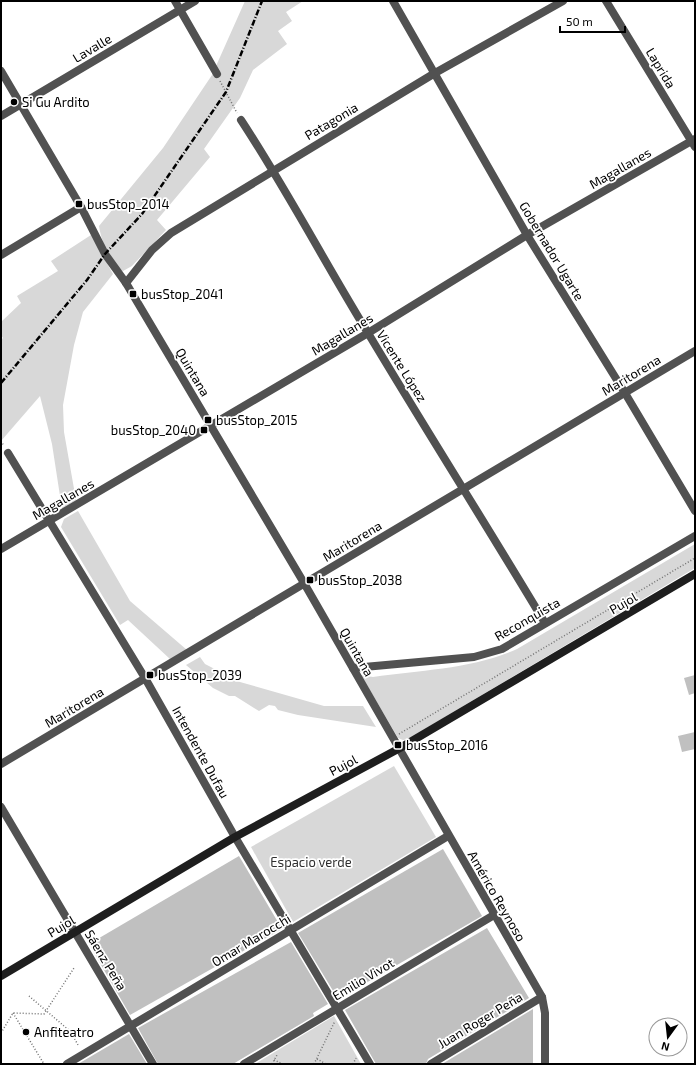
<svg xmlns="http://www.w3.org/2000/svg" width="696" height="1065" viewBox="0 0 696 1065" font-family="'Exo 2',sans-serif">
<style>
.green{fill:#d8d8d8}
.building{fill:#c0c0c0}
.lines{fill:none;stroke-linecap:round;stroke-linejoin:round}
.path{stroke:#737373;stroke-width:1.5;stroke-dasharray:1 2;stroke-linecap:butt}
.minor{stroke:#515151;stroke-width:8}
.tertiary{stroke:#515151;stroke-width:8}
.secondary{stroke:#1e1e1e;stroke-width:8}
.rail{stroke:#000;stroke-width:2.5;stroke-dasharray:6 2 1 2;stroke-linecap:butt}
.poi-dot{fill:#000;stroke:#fff;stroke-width:1.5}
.labels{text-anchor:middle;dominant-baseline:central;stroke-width:3.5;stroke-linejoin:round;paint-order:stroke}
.street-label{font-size:13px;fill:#000;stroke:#fff}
.poi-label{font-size:13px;fill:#000;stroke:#fff;text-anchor:start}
.park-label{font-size:13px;fill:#2f2f2f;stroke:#fff}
</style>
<rect width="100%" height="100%" fill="#fff"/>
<g class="green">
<path d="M245,1H303L286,12L292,21L278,31L287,44L253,70L240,98L204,149L210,157L157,220L166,230L132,266L123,271C110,265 101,240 99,226L163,148L212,75Z"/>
<polygon points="91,235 113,274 83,312 74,345 63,405 64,432 76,500 62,509 52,444 40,396 1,441 1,340 3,338 1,335 1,322 21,303 17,296 58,271 51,261"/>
<polygon points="78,511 130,601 187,650 170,659 128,620 120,625 61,527 64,519"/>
<path d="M695,544V568L408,739L403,740L398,738L361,675L373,677C421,670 473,669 517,649Z"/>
<polygon points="200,657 205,664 240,682 324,706 363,706 376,727 298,715 278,710 275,706 269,705 259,711 235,696 229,696 213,688 186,665"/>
<polygon points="394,766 436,837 293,922 251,847"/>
<polygon points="334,1016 361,1064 255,1064"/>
</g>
<g class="building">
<polygon points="695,675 695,693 689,695 684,678"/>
<polygon points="695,732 695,749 682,752 678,736"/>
<polygon points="443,849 482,916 338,999 298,933"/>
<polygon points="239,856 282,929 130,1015 89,944"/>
<polygon points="487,928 529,998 428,1059 426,1064 376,1064 345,1010"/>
<polygon points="291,942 328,1004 313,1013 314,1016 233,1064 158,1064 138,1028"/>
<polygon points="533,1009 533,1064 442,1064"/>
<polygon points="129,1034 147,1064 78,1064"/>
</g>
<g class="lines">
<g class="path">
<polyline points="220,81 237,113"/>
<polyline points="1,441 4,446"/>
<polyline points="399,734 695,558"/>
<polyline points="29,996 71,1032 78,1045"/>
<polyline points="13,1013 44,1064"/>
<polyline points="1,1033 13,1013 44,1014 74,968"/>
<polyline points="317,1059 326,1064"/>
<polyline points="274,1060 283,1064"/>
<polyline points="272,1064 277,1055"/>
<polyline points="314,1064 335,1021"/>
<polyline points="353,1064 356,1058"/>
</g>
<g class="minor">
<polyline points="175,1 217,74"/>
<polyline points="393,1 527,235 625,393 695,511"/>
<polyline points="606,1 695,147"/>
<polyline points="1,116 195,1"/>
<path d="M241,120C287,190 325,263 368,333C426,430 487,526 545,623"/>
<polyline points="1,255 81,207"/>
<polyline points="126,283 152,250 171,233 435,73 563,1"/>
<polyline points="8,453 145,678 235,837 370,1064"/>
<polyline points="1,549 368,333 527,235 695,139"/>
<polyline points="353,668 474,657 502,649 695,536"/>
<polyline points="1,764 695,351"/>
<polyline points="1,807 153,1064"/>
<polyline points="67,1064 448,836"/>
<polyline points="244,1064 494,915"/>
<polyline points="431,1064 542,997"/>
</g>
<polyline class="tertiary" points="1,71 81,207 105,254 126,283 304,583 542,997 545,1013 545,1064"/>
<polyline class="secondary" points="1,976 235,837 400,748 695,574"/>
<polyline class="rail" points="1,383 87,280 105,254 142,214 226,92 262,1"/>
</g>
<g class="poi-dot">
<circle cx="14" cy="102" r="4"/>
<rect x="75" y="200" width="8" height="8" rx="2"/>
<rect x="129" y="290" width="8" height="8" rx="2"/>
<rect x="204" y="416" width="8" height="8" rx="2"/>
<rect x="200" y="426" width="8" height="8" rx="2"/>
<rect x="306" y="576" width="8" height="8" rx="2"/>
<rect x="146" y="671" width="8" height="8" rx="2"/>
<rect x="394" y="741" width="8" height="8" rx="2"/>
<circle cx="26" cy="1032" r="4"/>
</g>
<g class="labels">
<g class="street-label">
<text transform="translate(92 48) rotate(-31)">Lavalle</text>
<text transform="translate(661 68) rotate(59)">Laprida</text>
<text transform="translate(331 121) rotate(-31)">Patagonia</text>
<text transform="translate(620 168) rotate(-30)">Magallanes</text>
<text transform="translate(552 251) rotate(59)">Gobernador Ugarte</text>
<text transform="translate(342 334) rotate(-31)">Magallanes</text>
<text transform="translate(402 366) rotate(58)">Vicente López</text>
<text transform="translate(193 372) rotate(59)">Quintana</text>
<text transform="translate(631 375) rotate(-31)">Maritorena</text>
<text transform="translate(63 499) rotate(-30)">Magallanes</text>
<text transform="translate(352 541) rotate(-31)">Maritorena</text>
<text transform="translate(623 603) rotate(-30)">Pujol</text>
<text transform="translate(527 619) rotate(-30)">Reconquista</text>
<text transform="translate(357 652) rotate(60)">Quintana</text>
<text transform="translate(74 707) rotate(-31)">Maritorena</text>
<text transform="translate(201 752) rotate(61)">Intendente Dufau</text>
<text transform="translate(343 765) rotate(-28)">Pujol</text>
<text transform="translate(497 896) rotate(60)">Américo Reynoso</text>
<text transform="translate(61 926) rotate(-31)">Pujol</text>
<text transform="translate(251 940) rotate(-31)">Omar Marocchi</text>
<text transform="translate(106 960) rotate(59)">Sáenz Peña</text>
<text transform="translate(363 979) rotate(-31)">Emilio Vivot</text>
<text transform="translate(480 1020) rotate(-31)">Juan Roger Peña</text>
</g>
<g class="poi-label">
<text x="22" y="102">Si Gu Ardito</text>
<text x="87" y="204">busStop_2014</text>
<text x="141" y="294">busStop_2041</text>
<text x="216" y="420">busStop_2015</text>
<text x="196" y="430" text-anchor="end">busStop_2040</text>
<text x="318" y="580">busStop_2038</text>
<text x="158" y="675">busStop_2039</text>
<text x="406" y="745">busStop_2016</text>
<text x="34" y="1032">Anfiteatro</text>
</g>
<g class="park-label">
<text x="311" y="862">Espacio verde</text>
</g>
</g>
<rect width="696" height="1065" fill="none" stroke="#000000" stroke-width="4"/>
<g transform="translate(668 1037) rotate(195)"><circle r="19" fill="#ffffff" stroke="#999999"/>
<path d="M0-3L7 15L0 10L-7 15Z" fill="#000000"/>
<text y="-6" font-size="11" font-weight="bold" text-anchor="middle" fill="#000000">N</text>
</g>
<path d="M560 26v6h65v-6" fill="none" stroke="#000000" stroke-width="2"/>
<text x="566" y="26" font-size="12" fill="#000000" stroke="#ffffff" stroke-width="3" paint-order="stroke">50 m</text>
</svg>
